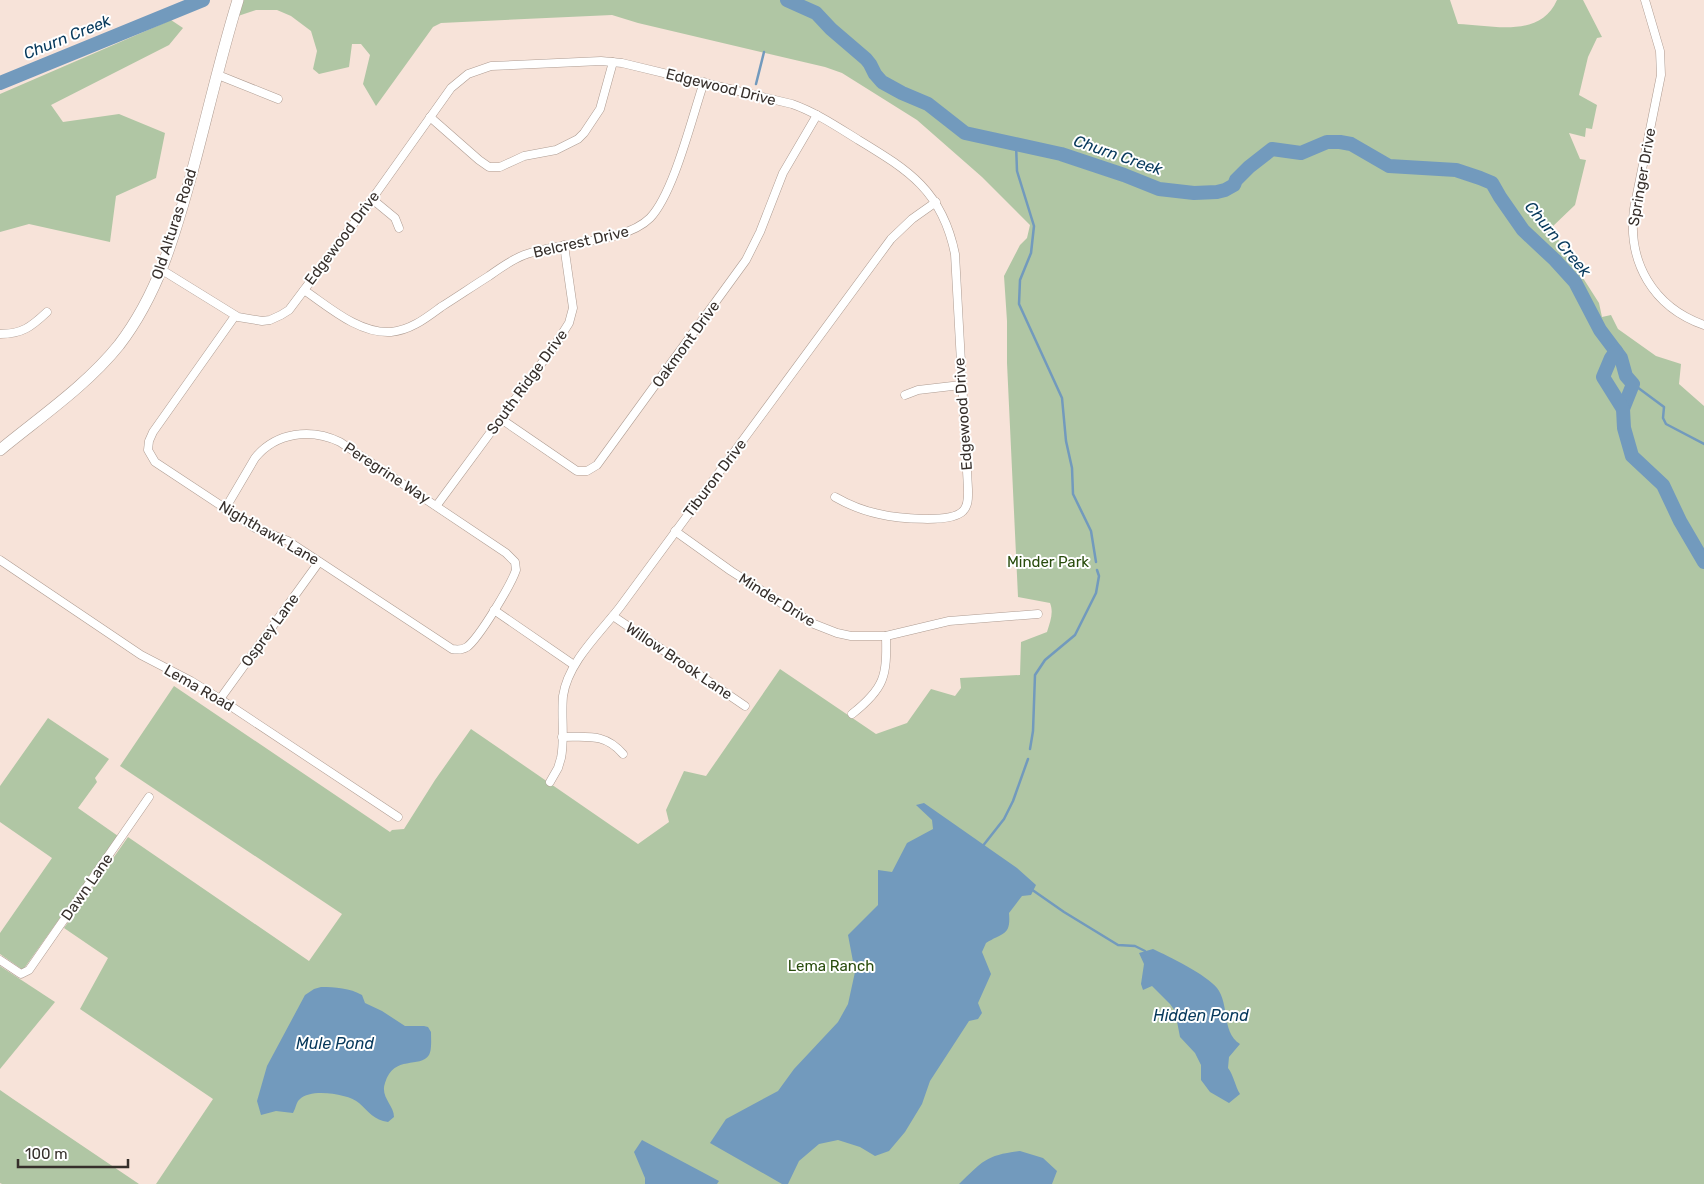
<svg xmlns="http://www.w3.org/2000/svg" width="1704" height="1184" viewBox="0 0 1704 1184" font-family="Rubik,sans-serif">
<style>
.green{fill:#b0c6a4}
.water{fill:#729abd}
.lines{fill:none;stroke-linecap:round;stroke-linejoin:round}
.stream{stroke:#729abd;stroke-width:2.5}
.river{stroke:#729abd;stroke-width:14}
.street-casing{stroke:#ae9c92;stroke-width:9}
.secondary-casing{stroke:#ae9c92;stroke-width:12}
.street{stroke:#fff;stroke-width:8}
.secondary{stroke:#fff;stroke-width:11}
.labels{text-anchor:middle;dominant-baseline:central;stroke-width:4;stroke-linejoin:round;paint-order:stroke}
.street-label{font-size:15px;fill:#362f2b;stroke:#fff}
.park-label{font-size:15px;fill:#294c0d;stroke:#fff}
.water-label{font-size:16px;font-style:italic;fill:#06385b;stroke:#fff}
</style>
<rect width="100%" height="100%" fill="#f7e3d9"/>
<g class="green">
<path d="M243,0H1450L1458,24C1491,25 1540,39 1557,0H1583L1602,37L1597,38L1588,57L1579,95L1597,105L1592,129L1586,128L1585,137L1569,133L1580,159L1586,160L1575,205L1551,228L1599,303L1602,317L1611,315L1618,329L1656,356L1681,364L1679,384L1704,406V1184H156L213,1099L80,1009L108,958L64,928L128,837L309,961L342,914L120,766L174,686L390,832L392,830L404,829L435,780L471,729L638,844L669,822L666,810L684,771L706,776L780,669L876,734L907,723L931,689L955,696L961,688L960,678L1020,675L1021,642L1047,632C1050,622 1054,613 1050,603L1018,597L1007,363V321L1004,276L1020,245L1027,238L1030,225L982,177L917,120L842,73L825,67L638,23L612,15L441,23L433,27L376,106L363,84L370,55L361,44H352L349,67L319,74L313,69L317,51L311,31L291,16L277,10H256L238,16Z"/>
<polygon points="171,20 183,28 169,45 51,105 63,122 119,114 165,133 156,178 116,196 110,242 29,224 0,232 0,94"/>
<polygon points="48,718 109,759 95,778 97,782 78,808 118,836 23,970 0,954 0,933 52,858 0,822 0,786"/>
<polygon points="0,966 55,1002 0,1069"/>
<polygon points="0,1090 13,1099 139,1184 2,1184 0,1183"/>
</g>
<g class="water">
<path d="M924,803L1017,868L1036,885L1031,895L1022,896L1009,913C1011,936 1003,932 986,943L982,952L991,974L978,1003L982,1013L978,1019L969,1021L930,1081L922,1104L905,1132L889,1151L875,1156L860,1147L838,1140L819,1144L799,1161L788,1184H782L710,1143L726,1119L778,1091L794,1069L838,1022L848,1004L855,972L848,935L878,905V870L892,872L907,843L933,829L932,820L916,805Z"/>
<path d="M1153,949C1168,956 1207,975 1217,988C1230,1005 1221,1032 1240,1044L1229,1057L1228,1068C1234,1076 1235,1086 1240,1094L1229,1103L1210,1092L1201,1080V1065L1195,1053L1180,1037L1175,1011L1170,1004L1152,986L1143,990L1141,984L1144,964L1139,953Z"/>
<path d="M321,987C335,987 350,988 362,995L365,1003L382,1011L405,1026H424L428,1027L431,1032C431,1038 432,1050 429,1055C420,1069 394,1054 385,1083C380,1097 394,1105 394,1117L388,1122C374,1120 369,1112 359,1103C349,1094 311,1088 300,1099C296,1102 296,1108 293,1113L276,1111L261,1115L257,1101L267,1066L305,995L314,989Z"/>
<polygon points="642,1140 719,1181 717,1184 645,1184 645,1178 634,1152"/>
<path d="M1020,1151L1043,1158L1057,1171L1052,1184H959C983,1161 986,1155 1020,1151Z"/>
</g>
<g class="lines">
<g class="stream">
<polyline points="756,84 764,52"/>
<polyline points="1016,144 1017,171 1034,226 1031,253 1020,280 1019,304 1062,398 1066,441 1072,468 1073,494 1091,531 1096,562"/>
<polyline points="1633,384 1664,407 1663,418 1666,424 1704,444"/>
<polyline points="1030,749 1033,731 1035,675 1045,660 1075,635 1096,593 1099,576 1097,570"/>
<polyline points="982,847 1004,819 1013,801 1028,759"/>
<polyline points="1031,889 1064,912 1118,945 1135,946 1145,951"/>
</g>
<g class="river">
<polyline points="787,0 816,13 831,29 866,59 870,64 875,74 882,82 902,93 928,104 965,133 1061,154 1124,175 1159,189 1194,193 1217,192 1225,190 1234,185 1236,180 1249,167 1272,149 1301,153 1327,142 1340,142 1351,144 1389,166 1456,170 1480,178 1492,183 1500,197 1523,230 1555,260 1575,282 1600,330 1621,358 1626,376 1633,384 1623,409"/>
<polyline points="0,83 203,0"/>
<polyline points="1616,351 1611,358 1603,377 1623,409 1624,428 1632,456 1663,485 1680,521 1704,562"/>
</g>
<defs>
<g id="street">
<path d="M1645,0L1660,51L1661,75L1634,209C1627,262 1653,307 1704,325"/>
<polyline points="218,75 278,99"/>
<polyline points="430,117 479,160 489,167 500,167 524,156 556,150 578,139 584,133 600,109 613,62"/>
<polyline points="372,199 395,218 399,228"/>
<path d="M162,270L238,317L262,321L270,320L281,315L289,310L304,290L372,199L451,88L468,74L491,66L601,61L622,63L792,104C815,112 836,126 857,139C908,170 942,190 955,254L968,489C968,496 969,505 963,511C951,524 896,518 879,514C864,511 849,505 835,497"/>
<path d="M304,290C329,307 359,334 391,332C411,330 426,318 441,307C457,297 473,286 489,276C500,268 511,260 524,255C560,241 624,244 650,218C674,193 692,117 704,82"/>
<path d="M0,334C22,334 31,327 47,312"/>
<polyline points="905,395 918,390 961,385"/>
<polyline points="501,419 577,471 587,471 597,465 746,260 760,232 783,173 817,115"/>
<polyline points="437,505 555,345 569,323 573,308 564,245"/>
<path d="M225,509L255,458C276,432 311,428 340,442L506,553L515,562L516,570C511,585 479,638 467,647C462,650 457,650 452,649L288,541L255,528L155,462L148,450L149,441L153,432L235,316"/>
<polyline points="675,531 731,571 814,624 837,633 851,636 886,636 949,621 1038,614"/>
<polyline points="0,560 141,655 191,681 220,699 398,817"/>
<polyline points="494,610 574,665"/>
<polyline points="613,616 745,706"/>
<polyline points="220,699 319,562"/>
<path d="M852,714C885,688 887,676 886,636"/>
<path d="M562,737C588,737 605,733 623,754"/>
<path d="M550,782L558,768L561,758C565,738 561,717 563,696C568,662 600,633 620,607L891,239L912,219L936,202"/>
<polyline points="0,960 21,974 29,970 149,797"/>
</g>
<path id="secondary" d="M0,450C40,417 86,386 119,345C158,294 174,237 191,176C207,117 220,58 238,0"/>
</defs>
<use href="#street" class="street-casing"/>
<use href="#secondary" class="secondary-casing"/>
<use href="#street" class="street"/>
<use href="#secondary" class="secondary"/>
</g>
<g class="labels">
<g class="street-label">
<text transform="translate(721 87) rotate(14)">Edgewood Drive</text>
<text transform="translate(1642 177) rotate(-80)">Springer Drive</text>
<text transform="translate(174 224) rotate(-72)">Old Alturas Road</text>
<text transform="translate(342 238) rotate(-53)">Edgewood Drive</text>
<text transform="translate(581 242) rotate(-13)">Belcrest Drive</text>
<text transform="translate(686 344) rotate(-54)">Oakmont Drive</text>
<text transform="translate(527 382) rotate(-54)">South Ridge Drive</text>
<text transform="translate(963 414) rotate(-94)">Edgewood Drive</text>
<text transform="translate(387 473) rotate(33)">Peregrine Way</text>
<text transform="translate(715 478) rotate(-53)">Tiburon Drive</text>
<text transform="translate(269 533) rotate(30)">Nighthawk Lane</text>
<text transform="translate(777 600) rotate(32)">Minder Drive</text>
<text transform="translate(270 630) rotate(-54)">Osprey Lane</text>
<text transform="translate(679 661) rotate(34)">Willow Brook Lane</text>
<text transform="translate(199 688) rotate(30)">Lema Road</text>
<text transform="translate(87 887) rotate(-55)">Dawn Lane</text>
</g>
<g class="park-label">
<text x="1048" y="562">Minder Park</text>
<text x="831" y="966">Lema Ranch</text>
</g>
<g class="water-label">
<text transform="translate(67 37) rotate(-22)">Churn Creek</text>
<text transform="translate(1118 155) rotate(19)">Churn Creek</text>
<text transform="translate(1558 239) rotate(50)">Churn Creek</text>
<text x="1201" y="1015">Hidden Pond</text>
<text x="335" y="1043">Mule Pond</text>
</g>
</g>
<path d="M18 1159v8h110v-8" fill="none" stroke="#362f2b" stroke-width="2.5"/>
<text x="25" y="1159" font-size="15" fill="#362f2b" stroke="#ffffff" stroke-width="4" paint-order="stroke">100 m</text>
</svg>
